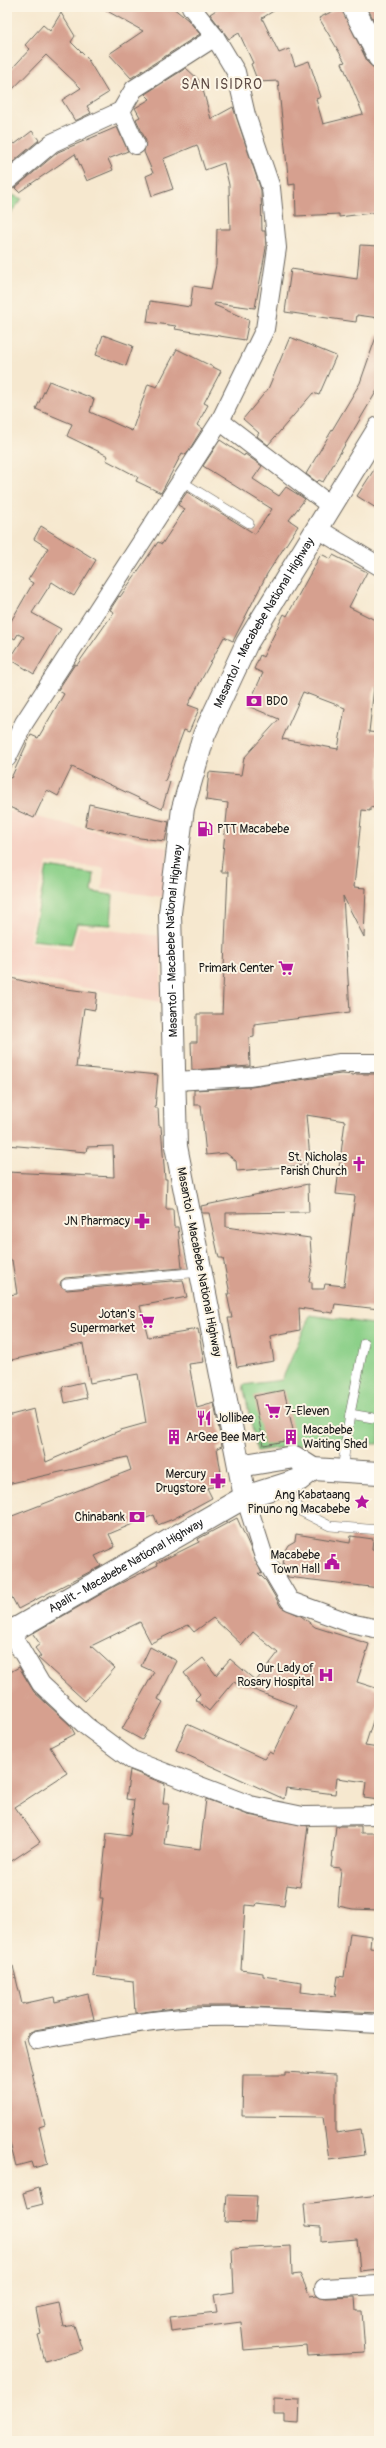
<svg xmlns="http://www.w3.org/2000/svg" width="386" height="2448" viewBox="0 0 386 2448" font-family="Pangolin,sans-serif">
<style>
.built{fill:#f6d2c4}
.green{fill:#8cd089;stroke:#547652}
.building{fill:#d6a08f;fill-rule:evenodd}
.lines{fill:none;stroke-linecap:round;stroke-linejoin:round}
.lane-casing{stroke:#68635b;stroke-width:10}
.street-casing{stroke:#68635b;stroke-width:20}
.secondary-casing{stroke:#68635b;stroke-width:24}
.lane{stroke:#fff;stroke-width:9}
.street{stroke:#fff;stroke-width:18}
.secondary{stroke:#fff;stroke-width:22}
.labels{text-anchor:middle;dominant-baseline:central;stroke-width:4;stroke-linejoin:round;paint-order:stroke}
.street-label{font-size:12px;fill:#1c1c1c;stroke:#fcf5e5}
.poi-label{font-size:12px;fill:#1c1c1c;stroke:#fcf5e5;text-anchor:end}
.quarter-label{font-size:14px;letter-spacing:1px;fill:#5d4a44;stroke:#fcf5e5}
</style>
<rect width="100%" height="100%" fill="#fcf5e5"/>
<filter id="ink" filterUnits="userSpaceOnUse"><feTurbulence type="fractalNoise" baseFrequency=".025" numOctaves="2"/><feDisplacementMap in="SourceGraphic" scale="8" xChannelSelector="R" yChannelSelector="G"/><feConvolveMatrix kernelMatrix="1 2 1 2 8 2 1 2 1" color-interpolation-filters="sRGB"/></filter>
<filter id="wash" filterUnits="userSpaceOnUse"><feTurbulence type="fractalNoise" baseFrequency=".012" numOctaves="4" result="noise"/><feDisplacementMap in="SourceGraphic" scale="16" xChannelSelector="R" yChannelSelector="G"/><feGaussianBlur stdDeviation="0.9" result="paint"/><feColorMatrix in="noise" values="0 0 0 0 0 0 0 0 0 0 0 0 0 0 0 0 0 1.4 0 .05"/><feComposite in="paint" operator="in"/></filter>
<g filter="url(#wash)">
<rect width="100%" height="100%" fill="#f6e8cf"/>
<polygon class="built" points="7,810 168,848 163,897 102,889 104,868 47,862 37,894 29,942 72,950 79,927 163,936 160,1002 7,973"/>
<g class="green">
<polygon points="7,193 22,199 7,218"/>
<polygon points="47,867 94,874 92,892 113,895 111,925 77,923 71,944 32,940"/>
<polygon points="310,1315 379,1325 379,1444 311,1443 257,1451 243,1385 282,1380"/>
</g>
<g id="blocks">
<g class="building">
<polygon points="100,7 172,7 188,20 200,34 131,78 109,54 143,31"/>
<polygon points="221,7 280,7 262,18 279,53 289,49 295,66 309,61 321,97 316,99 323,124 363,114 342,63 345,62 319,18 341,7 368,63 374,68 379,80 379,212 339,217 339,214 296,216 295,184 289,185 278,81 258,82 251,64 253,63 239,33 229,39 210,14"/>
<polygon points="367,7 379,7 379,26 377,27"/>
<polygon points="61,13 75,36 71,42 87,58 108,93 87,106 91,113 75,121 62,100 81,88 46,55 7,95 7,74 30,49 25,45 43,25 50,31"/>
<polygon points="186,68 199,80 203,90 211,119 233,107 261,190 262,231 265,231 266,248 255,308 215,303 214,305 249,320 245,340 175,329 176,326 147,322 150,301 190,307 193,286 211,289 216,265 217,229 230,229 229,185 224,163 205,170 197,145 163,159 173,189 152,196 146,176 153,173 144,152 146,141 136,119 140,117 135,108 150,99 145,94"/>
<polygon points="117,127 128,151 108,159 113,170 87,181 75,154 19,192 15,188 58,152"/>
<polygon points="32,131 39,140 7,167 7,136 15,144"/>
<polygon points="360,245 379,246 379,318 357,315 356,322 285,312 291,269 357,279"/>
<polygon points="377,334 379,334 379,387 323,482 319,480 317,482 306,474 360,383"/>
<polygon points="103,335 133,346 126,366 96,355"/>
<polygon points="290,337 336,356 319,395 313,393 268,445 257,436 259,433 243,419 268,389"/>
<polygon points="177,349 221,371 204,403 208,405 197,425 202,429 186,455 182,453 161,493 136,481 138,477 106,460 108,456 67,436 72,424 36,409 49,381 94,399 90,412 132,431 148,384 157,387"/>
<polygon points="220,440 244,456 245,454 262,466 253,479 279,496 286,487 305,499 289,520 298,526 267,574 233,641 224,637 188,705 199,709 189,732 184,730 165,781 170,782 162,809 72,767 58,796 47,790 34,818 7,806 7,776 11,778 31,735 38,738 64,694 58,690 75,664 77,665 114,612 110,610 119,596 120,597 158,542 162,544 185,509 178,505 187,492 255,534 272,509 203,466"/>
<polygon points="379,462 379,510 357,496"/>
<polygon points="41,526 96,560 74,596 52,582 32,613 61,629 34,674 10,659 24,637 18,634 15,639 7,634 7,628 33,583 28,580 48,548 34,539"/>
<path d="M321,554L331,559L333,555L367,572L349,607L379,622V688L374,687L369,732L379,733V809L370,807V811L362,810L354,887L366,888L364,937L343,896L350,1012L254,1024V1037L249,1038L250,1066L192,1070L191,1042H197V1014H222L228,872H221L228,803L206,800L209,772L241,775L244,758L279,719L248,706L263,673L254,669L260,655L263,657L284,614L287,616ZM303,692L345,708L338,749L282,739Z"/>
<polygon points="89,804 169,822 165,841 140,838 85,826"/>
<polygon points="7,977 44,986 97,993 95,1010 84,1008 76,1067 158,1075 155,1108 158,1108 159,1126 161,1126 165,1179 167,1179 166,1209 173,1209 174,1227 178,1227 182,1268 65,1278 61,1281 60,1285 67,1290 183,1280 187,1297 140,1306 148,1337 198,1329 204,1362 189,1364 197,1408 214,1403 222,1446 217,1448 223,1485 207,1488 212,1498 173,1519 158,1525 154,1515 109,1534 115,1547 95,1556 101,1566 18,1609 7,1588 7,1518 131,1470 127,1457 7,1484 7,1416 34,1409 46,1462 121,1430 146,1423 138,1374 90,1383 83,1344 7,1361 7,1295 17,1294 12,1260 7,1260 7,1172 114,1177 113,1146 87,1147 86,1152 7,1145 7,1079 10,1042 7,1042"/>
<polygon points="341,1074 354,1075 355,1074 379,1074 379,1309 335,1304 333,1313 299,1308 300,1330 270,1336 274,1361 237,1367 228,1318 232,1318 227,1294 230,1294 223,1258 219,1258 209,1213 202,1213 201,1206 308,1184 309,1212 226,1213 226,1227 310,1238 312,1266 309,1282 312,1282 312,1289 324,1289 325,1284 344,1286 355,1196 336,1194 345,1121 306,1115 310,1158 307,1158 307,1165 237,1171 236,1161 226,1153 206,1155 201,1105 194,1105 194,1090 251,1087"/>
<polygon points="83,1382 87,1398 65,1403 62,1387"/>
<polygon points="284,1390 295,1439 264,1445 254,1396"/>
<polygon points="237,1518 262,1574 258,1573 266,1581 281,1607 301,1616 315,1627 369,1644 357,1682 379,1689 379,1702 365,1746 379,1748 379,1800 364,1798 366,1782 337,1778 335,1794 286,1788 284,1799 176,1750 187,1724 264,1759 269,1752 273,1754 296,1706 233,1682 209,1711 195,1699 200,1694 184,1673 203,1658 216,1675 230,1659 256,1681 278,1653 253,1632 242,1645 213,1618 194,1632 188,1625 151,1643 140,1622 91,1646 115,1668 85,1701 38,1658 41,1656 35,1648 40,1644 33,1634 35,1632 115,1586 158,1565 157,1563 199,1542 198,1539"/>
<polygon points="296,1534 350,1543 351,1536 373,1539 372,1549 379,1550 379,1588 288,1577 283,1568 284,1552 288,1545 295,1541"/>
<polygon points="150,1647 177,1661 158,1699 163,1702 142,1740 122,1729 154,1672 141,1666"/>
<polygon points="19,1667 34,1692 70,1725 75,1734 50,1747 67,1773 15,1807 40,1842 7,1864 7,1674"/>
<polygon points="130,1770 165,1784 163,1804 169,1804 164,1844 200,1849 206,1799 248,1815 308,1826 300,1887 287,1885 284,1906 257,1903 256,1906 245,1905 241,1970 263,1973 263,1976 302,1982 301,1992 335,1996 338,1976 344,1977 350,1933 371,1936 370,1948 379,1949 379,2013 233,2006 191,2006 135,2013 133,1981 93,1976 103,1898 100,1898 107,1833 130,1836 134,1800 126,1799"/>
<polygon points="336,1826 361,1826 361,1833 379,1833 379,1910 353,1909 338,1906 341,1868 331,1867"/>
<polygon points="7,1966 13,1966 22,2004 54,1997 55,2002 88,1994 94,2019 35,2030 30,2032 24,2040 45,2125 39,2127 48,2164 33,2168 31,2162 16,2166 7,2132"/>
<polygon points="285,2072 336,2075 336,2133 361,2129 365,2155 329,2160 323,2117 242,2116 243,2075 285,2075"/>
<polygon points="39,2188 43,2204 27,2208 23,2193"/>
<polygon points="227,2195 257,2196 255,2223 225,2222"/>
<polygon points="379,2195 379,2269 360,2271 357,2239 321,2242 321,2227 306,2226 304,2204"/>
<polygon points="291,2246 292,2275 300,2274 310,2296 317,2295 325,2298 355,2297 356,2311 362,2311 365,2353 307,2356 306,2345 244,2350 241,2322 171,2331 169,2317 217,2312 214,2295 234,2292 232,2249"/>
<polygon points="59,2303 64,2327 74,2325 82,2350 45,2361 38,2335 41,2334 36,2308"/>
<polygon points="274,2398 300,2399 299,2424 285,2423 285,2415 274,2415"/>
</g>
</g>
</g>
<g filter="url(#ink)">
<use href="#blocks" fill-opacity="0" stroke="#68635b" stroke-width="1"/>
<g class="lines">
<defs>
<g id="lane">
<polyline points="181,481 249,523"/>
<polyline points="66,1284 201,1272"/>
<polyline points="350,1414 364,1343"/>
<polyline points="342,1471 350,1414 379,1419"/>
<polyline points="283,1485 302,1512 330,1526 379,1530"/>
</g>
<g id="street">
<polyline points="121,111 136,145"/>
<polyline points="7,181 52,143 121,111 134,89 215,37"/>
<polyline points="220,421 331,506"/>
<polyline points="318,529 379,566"/>
<polyline points="7,758 24,723 220,421 265,329 277,248 271,188 246,115 236,72 215,37 191,7"/>
<polyline points="174,1081 249,1077 340,1063 379,1063"/>
<polyline points="245,1497 264,1557 290,1601 350,1623 379,1629"/>
<polyline points="7,1626 41,1684 86,1726 132,1760 250,1805 303,1816 379,1815"/>
<path d="M37,2040C86,2032 135,2021 184,2018C249,2014 315,2021 379,2024"/>
<polyline points="324,2288 379,2285"/>
</g>
<g id="secondary">
<polyline points="353,7 379,57"/>
<polyline points="239,1466 294,1457 313,1469 379,1473"/>
<path id="s1" d="M245,1497L176,1146L170,913L183,808L204,735L247,643L379,428"/>
<path id="s2" d="M7,1634L245,1497L299,1480L313,1469"/>
</g>
</defs>
<use href="#lane" class="lane-casing"/>
<use href="#street" class="street-casing"/>
<use href="#secondary" class="secondary-casing"/>
<use href="#lane" class="lane"/>
<use href="#street" class="street"/>
<use href="#secondary" class="secondary"/>
</g>
</g>
<defs>
<symbol id="bank-bare" viewBox="-9 -9 18 18"><path d="M-6-4H6V4H-6ZM0-2.3a2.3 2.3 0 1 0 0 4.6a2.3 2.3 0 1 0 0-4.6Z" fill="#b5179e" stroke="#fcf5e5" stroke-width="2.5" paint-order="stroke"/></symbol>
<symbol id="fuel-bare" viewBox="-9 -9 18 18"><path d="M-5.5-6h7V0h2V4h1.3V-2.5L3-4.5l.8-.8L6-3V5H2.5V1h-1V6h-7ZM-4.2-4.7v3.2H.2V-4.7Z" fill="#b5179e" stroke="#fcf5e5" stroke-width="2.5" paint-order="stroke"/></symbol>
<symbol id="supermarket-bare" viewBox="-9 -9 18 18"><path d="M-6-5.5h2.5l.6 2H6L4.5 2H-2.5L-4.4-4H-6ZM-1.5 3.2a1.3 1.3 0 1 0 .1 0ZM3 3.2a1.3 1.3 0 1 0 .1 0Z" fill="#b5179e" stroke="#fcf5e5" stroke-width="2.5" paint-order="stroke"/></symbol>
<symbol id="church-bare" viewBox="-9 -9 18 18"><path d="M-1.2-6h2.4v3.5h3.3v2.4h-3.3V6h-2.4V-.1h-3.3v-2.4h3.3Z" fill="#b5179e" stroke="#fcf5e5" stroke-width="2.5" paint-order="stroke"/></symbol>
<symbol id="pharmacy-bare" viewBox="-9 -9 18 18"><path d="M-2-6h4v4h4v4h-4v4h-4v-4h-4v-4h4Z" fill="#b5179e" stroke="#fcf5e5" stroke-width="2.5" paint-order="stroke"/></symbol>
<symbol id="restaurant-bare" viewBox="-9 -9 18 18"><path d="M-5-6h1v4h1v-4h1v4h1v-4h1v5L-1.5 .5V6h-2V.5L-5-1ZM5-6V6H3V1.5H1.5Q1.5-4 5-6Z" fill="#b5179e" stroke="#fcf5e5" stroke-width="2.5" paint-order="stroke"/></symbol>
<symbol id="building-bare" viewBox="-9 -9 18 18"><path d="M-4-6H4V6H1V3H-1V6H-4ZM-2.5-4.3h1.7v1.8h-1.7ZM.8-4.3h1.7v1.8H.8ZM-2.5-1h1.7V.8h-1.7ZM.8-1h1.7V.8H.8Z" fill="#b5179e" stroke="#fcf5e5" stroke-width="2.5" paint-order="stroke"/></symbol>
<symbol id="sight-bare" viewBox="-9 -9 18 18"><path d="M0-6L1.8-2.2L6-1.7L2.9 1.2L3.7 5.4L0 3.3L-3.7 5.4L-2.9 1.2L-6-1.7L-1.8-2.2Z" fill="#b5179e" stroke="#fcf5e5" stroke-width="2.5" paint-order="stroke"/></symbol>
<symbol id="civic-bare" viewBox="-9 -9 18 18"><path d="M-.6-6.5H3V-4.5H.6V-3L4-1V1h2V6H-6V1h2V-1L-.6-3ZM-1.2 2.5V6h2.4V2.5Z" fill="#b5179e" stroke="#fcf5e5" stroke-width="2.5" paint-order="stroke"/></symbol>
<symbol id="hospital-bare" viewBox="-9 -9 18 18"><path d="M-5-5h3v3.5h4V-5h3V5h-3V1.5h-4V5h-3Z" fill="#b5179e" stroke="#fcf5e5" stroke-width="2.5" paint-order="stroke"/></symbol>
</defs>
<g fill-rule="evenodd">
<use href="#bank-bare" x="243" y="690" width="22" height="22"/>
<use href="#fuel-bare" x="194" y="818" width="22" height="22"/>
<use href="#supermarket-bare" x="275" y="957" width="22" height="22"/>
<use href="#church-bare" x="348" y="1153" width="22" height="22"/>
<use href="#pharmacy-bare" x="131" y="1210" width="22" height="22"/>
<use href="#supermarket-bare" x="136" y="1310" width="22" height="22"/>
<use href="#supermarket-bare" x="262" y="1400" width="22" height="22"/>
<use href="#restaurant-bare" x="193" y="1407" width="22" height="22"/>
<use href="#building-bare" x="163" y="1426" width="22" height="22"/>
<use href="#building-bare" x="280" y="1426" width="22" height="22"/>
<use href="#pharmacy-bare" x="207" y="1470" width="22" height="22"/>
<use href="#sight-bare" x="351" y="1491" width="22" height="22"/>
<use href="#bank-bare" x="126" y="1506" width="22" height="22"/>
<use href="#civic-bare" x="321" y="1551" width="22" height="22"/>
<use href="#hospital-bare" x="315" y="1664" width="22" height="22"/>
</g>
<g class="labels">
<g class="street-label">
<text stroke="none"><textPath href="#s1" startOffset="900">Masantol - Macabebe National Highway</textPath></text>
<text stroke="none"><textPath href="#s1" startOffset="563">Masantol - Macabebe National Highway</textPath></text>
<text transform="translate(199 1262) rotate(79)">Masantol - Macabebe National Highway</text>
<text stroke="none"><textPath href="#s2" startOffset="137">Apalit - Macabebe National Highway</textPath></text>
</g>
<g class="poi-label">
<text x="266" y="701" text-anchor="start">BDO</text>
<text x="217" y="829" text-anchor="start">PTT Macabebe</text>
<text x="274" y="968">Primark Center</text>
<text x="347" y="1157">St. Nicholas<tspan x="347" dy="14">Parish Church</tspan></text>
<text x="130" y="1221">JN Pharmacy</text>
<text x="135" y="1314">Jotan's<tspan x="135" dy="14">Supermarket</tspan></text>
<text x="285" y="1411" text-anchor="start">7-Eleven</text>
<text x="216" y="1418" text-anchor="start">Jollibee</text>
<text x="303" y="1430" text-anchor="start">Macabebe<tspan x="303" dy="14">Waiting Shed</tspan></text>
<text x="186" y="1437" text-anchor="start">ArGee Bee Mart</text>
<text x="206" y="1474">Mercury<tspan x="206" dy="14">Drugstore</tspan></text>
<text x="350" y="1495">Ang Kabataang<tspan x="350" dy="14">Pinuno ng Macabebe</tspan></text>
<text x="125" y="1517">Chinabank</text>
<text x="320" y="1555">Macabebe<tspan x="320" dy="14">Town Hall</tspan></text>
<text x="314" y="1668">Our Lady of<tspan x="314" dy="14">Rosary Hospital</tspan></text>
</g>
<g class="quarter-label">
<text x="222" y="84">SAN ISIDRO</text>
</g>
</g>
<rect width="386" height="2448" fill="none" stroke="#fcf5e5" stroke-width="24"/>
</svg>
